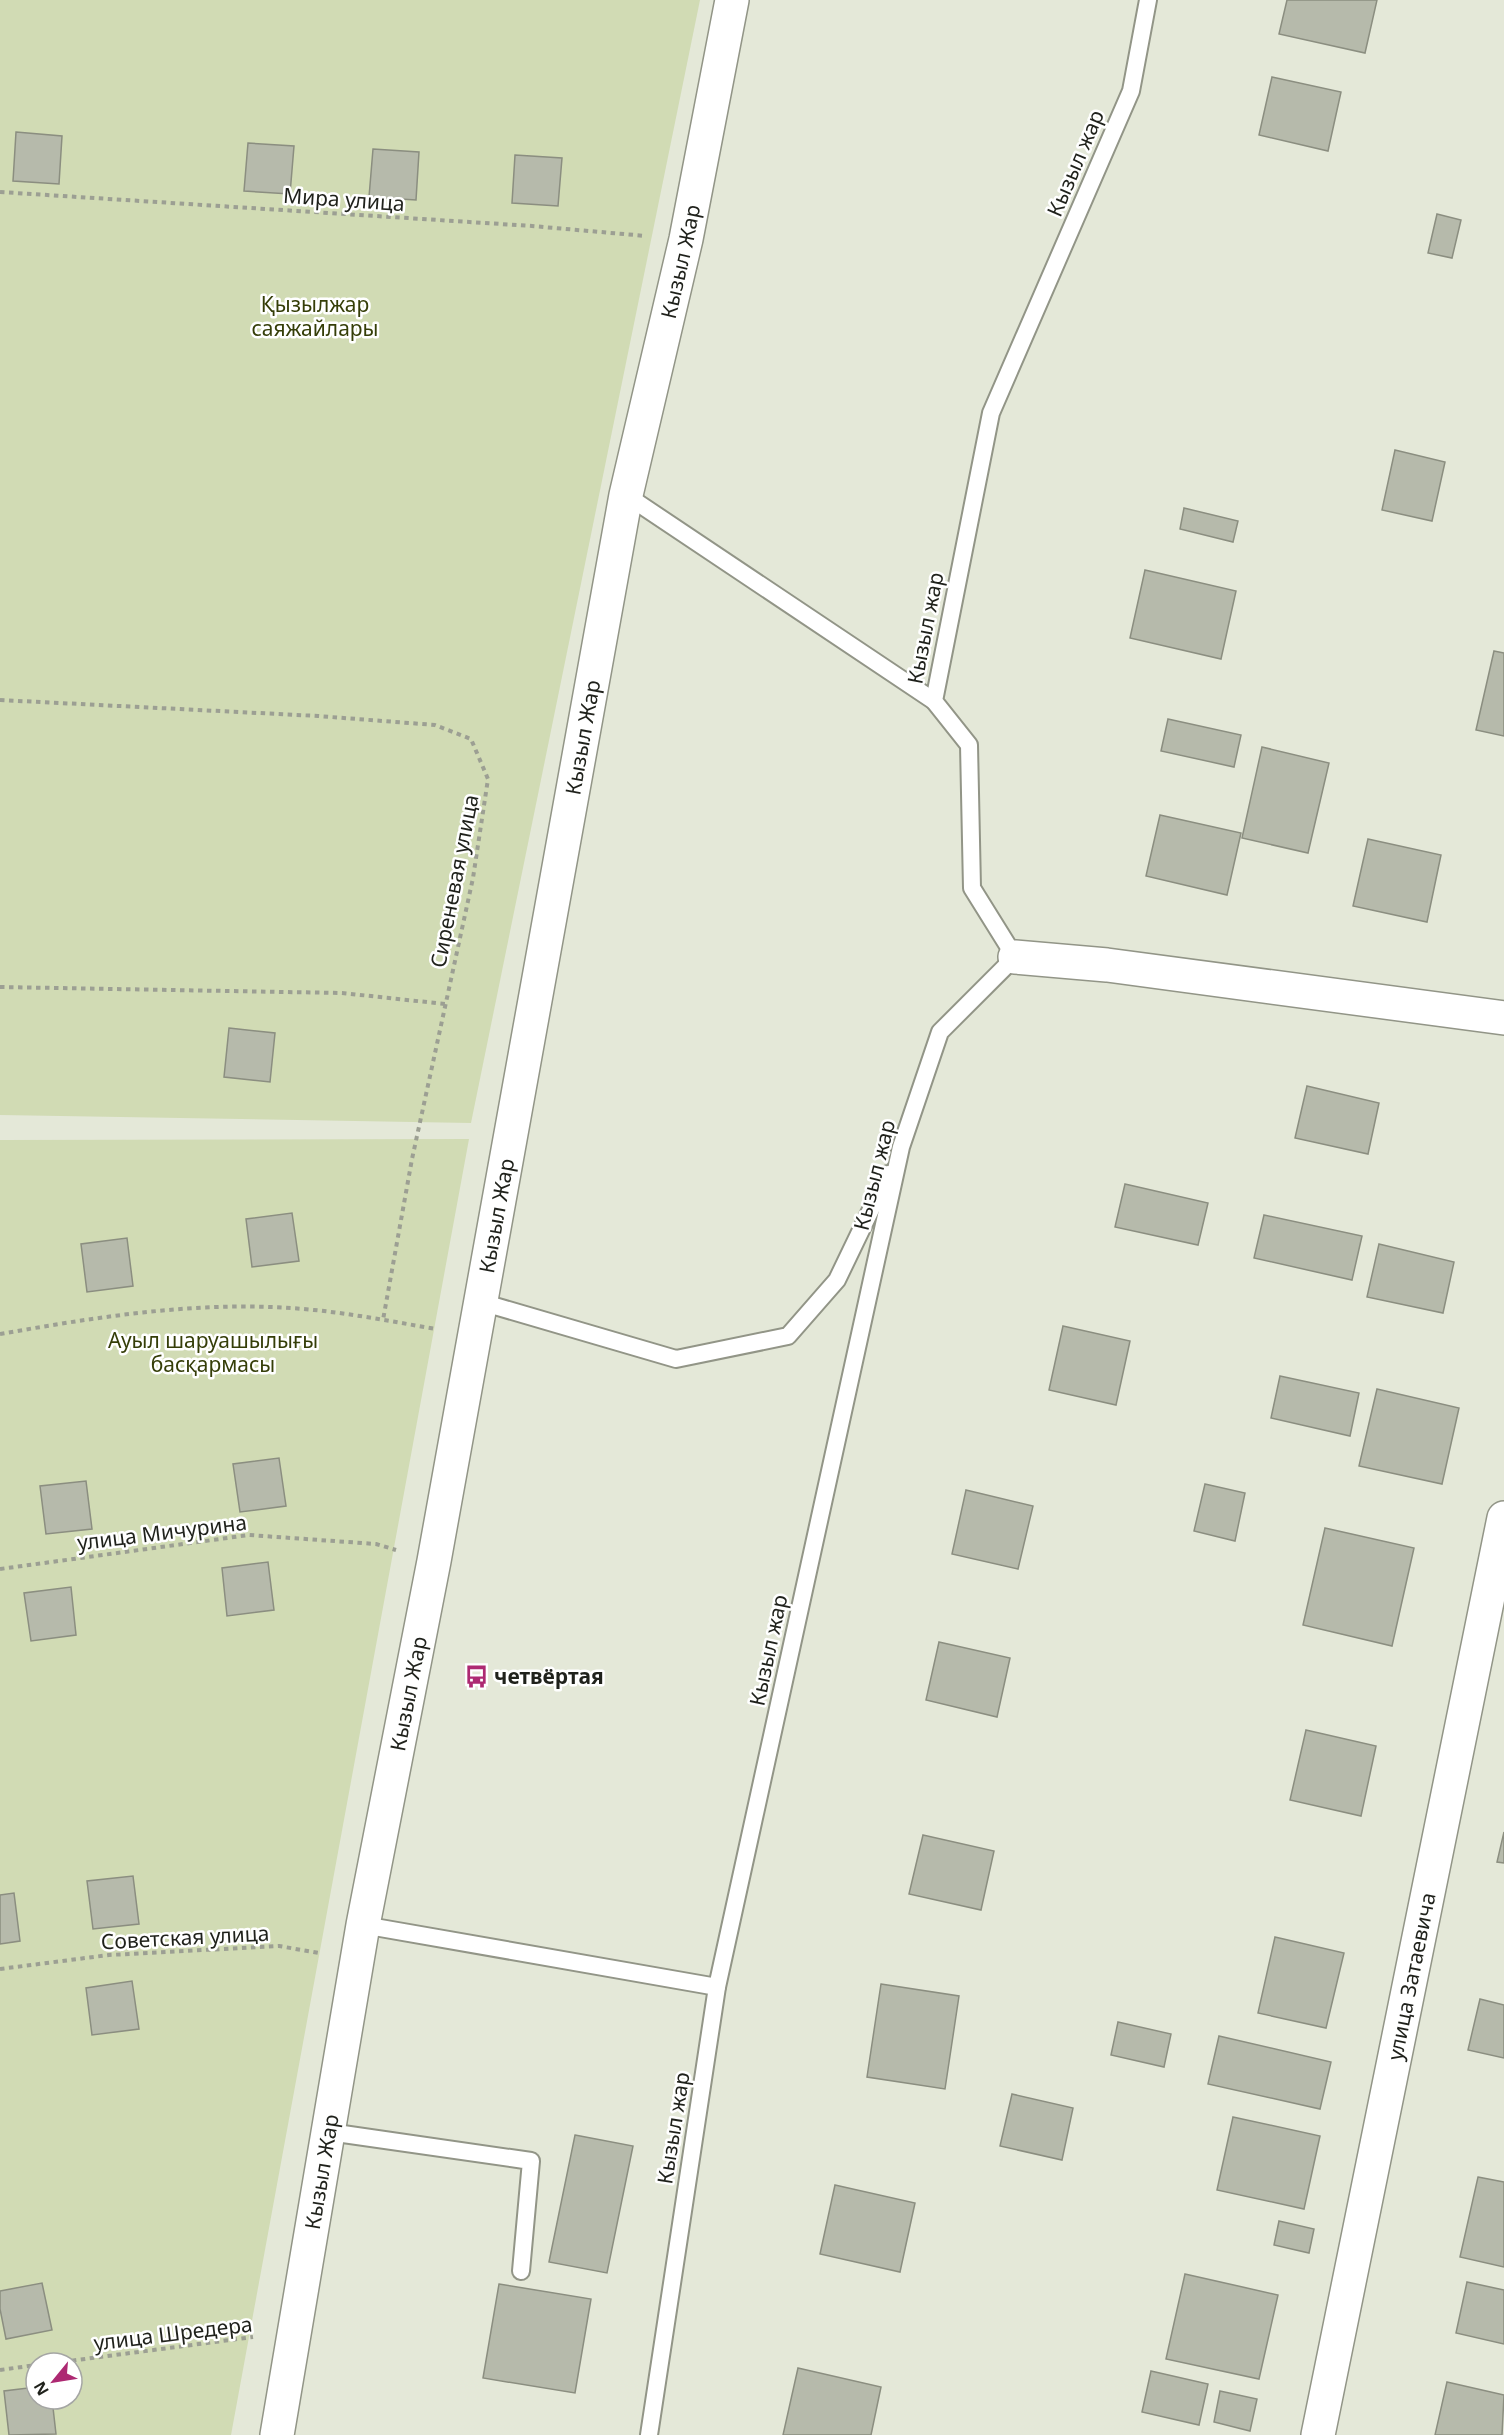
<svg xmlns="http://www.w3.org/2000/svg" width="1504" height="2435" viewBox="0 0 1504 2435" font-family="'Noto Sans',sans-serif">
<style>
.green{fill:#d1dbb4;fill-rule:evenodd}
.building{fill:#b6baab;stroke:#8b8e80;stroke-width:1.5}
.lines{fill:none;stroke-linecap:round;stroke-linejoin:round}
.lane-casing{stroke:#929587;stroke-width:20}
.street-casing{stroke:#929587;stroke-width:36}
.secondary-casing{stroke:#929587;stroke-width:36}
.path{stroke:#9c9f93;stroke-width:4;stroke-dasharray:4.5 4.5;stroke-linecap:butt}
.lane{stroke:#fff;stroke-width:16}
.street{stroke:#fff;stroke-width:33}
.secondary{stroke:#fff;stroke-width:33}
.labels{text-anchor:middle;dominant-baseline:central;stroke-width:5;stroke-linejoin:round;paint-order:stroke}
.street-label{font-size:21px;fill:#1f211b;stroke:#fff}
.park-label{font-size:21px;fill:#353e08;stroke:#fff}
.poi-label{font-size:21px;font-weight:bold;fill:#1f211b;stroke:#fff;text-anchor:start}
</style>
<rect width="100%" height="100%" fill="#e4e8d8"/>
<g class="green">
<polygon points="0,0 700,0 471,1123 0,1115"/>
<path d="M469,1139L231,2435H0V1140ZM36,2363H72V2399H36Z"/>
</g>
<g class="building">
<polygon points="1287,0 1377,0 1365,53 1279,34"/>
<polygon points="1272,77 1341,92 1328,151 1259,135"/>
<polygon points="16,132 62,136 59,184 13,181"/>
<polygon points="248,143 294,146 290,194 244,191"/>
<polygon points="373,149 419,152 416,200 369,197"/>
<polygon points="515,155 562,158 558,206 512,203"/>
<polygon points="1437,214 1461,220 1452,258 1428,253"/>
<polygon points="1395,450 1445,462 1432,521 1382,510"/>
<polygon points="1184,508 1238,521 1233,542 1180,529"/>
<polygon points="1145,570 1236,591 1221,659 1130,638"/>
<polygon points="1494,651 1504,653 1504,736 1476,730"/>
<polygon points="1168,719 1241,735 1234,767 1161,751"/>
<polygon points="1262,747 1329,763 1308,853 1242,838"/>
<polygon points="1160,815 1241,833 1227,895 1146,876"/>
<polygon points="1368,839 1441,855 1427,922 1353,906"/>
<polygon points="229,1028 275,1033 270,1082 224,1077"/>
<polygon points="1307,1086 1379,1103 1368,1154 1295,1138"/>
<polygon points="1125,1184 1208,1203 1198,1245 1115,1227"/>
<polygon points="292,1213 299,1261 252,1267 246,1219"/>
<polygon points="1264,1215 1362,1236 1352,1280 1254,1258"/>
<polygon points="127,1238 133,1286 87,1292 81,1244"/>
<polygon points="1379,1244 1454,1262 1443,1313 1367,1297"/>
<polygon points="1063,1326 1130,1341 1116,1405 1049,1390"/>
<polygon points="1280,1376 1359,1393 1350,1436 1271,1418"/>
<polygon points="1377,1389 1459,1408 1442,1484 1359,1466"/>
<polygon points="279,1458 286,1506 240,1512 233,1464"/>
<polygon points="86,1481 92,1529 46,1534 40,1486"/>
<polygon points="1205,1484 1245,1493 1235,1541 1194,1531"/>
<polygon points="966,1490 1033,1506 1018,1569 952,1554"/>
<polygon points="1325,1528 1414,1548 1392,1646 1303,1625"/>
<polygon points="268,1562 274,1610 227,1616 222,1568"/>
<polygon points="71,1587 76,1635 31,1641 24,1593"/>
<polygon points="939,1642 1010,1658 997,1717 926,1700"/>
<polygon points="1306,1730 1376,1746 1361,1816 1290,1800"/>
<polygon points="1504,1832 1504,1863 1497,1862"/>
<polygon points="923,1835 994,1851 981,1910 909,1894"/>
<polygon points="133,1876 139,1924 93,1929 87,1881"/>
<polygon points="14,1893 20,1941 0,1944 0,1895"/>
<polygon points="1275,1937 1344,1953 1326,2028 1258,2013"/>
<polygon points="132,1981 139,2029 92,2035 86,1988"/>
<polygon points="881,1984 959,1996 945,2089 867,2077"/>
<polygon points="1480,1999 1504,2005 1504,2058 1468,2050"/>
<polygon points="1118,2022 1171,2034 1164,2067 1111,2055"/>
<polygon points="1219,2036 1331,2062 1320,2109 1208,2084"/>
<polygon points="1012,2094 1073,2108 1062,2160 1000,2146"/>
<polygon points="1233,2117 1320,2136 1304,2209 1217,2190"/>
<polygon points="575,2135 633,2146 607,2273 549,2262"/>
<polygon points="1478,2177 1504,2182 1504,2267 1460,2257"/>
<polygon points="835,2185 915,2203 900,2272 820,2254"/>
<polygon points="1279,2221 1314,2229 1309,2253 1274,2245"/>
<polygon points="1185,2274 1278,2295 1259,2379 1166,2359"/>
<polygon points="1467,2282 1504,2290 1504,2344 1456,2333"/>
<polygon points="42,2283 52,2330 6,2339 0,2309 0,2291"/>
<polygon points="499,2284 591,2299 575,2393 483,2378"/>
<polygon points="798,2368 881,2387 871,2435 783,2435"/>
<polygon points="1151,2371 1208,2384 1199,2425 1142,2412"/>
<polygon points="1447,2382 1504,2395 1502,2435 1435,2435"/>
<polygon points="36,2387 36,2399 52,2399 56,2434 9,2435 4,2391"/>
<polygon points="1220,2391 1257,2399 1250,2431 1214,2422"/>
</g>
<g class="lines">
<defs>
<g id="lane">
<polyline points="626,495 934,701"/>
<polyline points="481,1302 676,1359 788,1336 837,1280 888,1174"/>
<polyline points="363,1925 717,1987"/>
<polyline points="329,2132 531,2161 521,2271"/>
<polyline points="649,2435 717,1987 901,1147 940,1032 1015,957 972,888 969,745 934,701 991,413 1131,91 1148,0"/>
</g>
<g id="street">
<polyline points="1015,957 1107,965 1504,1018"/>
<path id="s1" d="M1318,2435L1504,1518"/>
</g>
<g id="secondary">
<path id="s2" d="M277,2435L363,1925L434,1561L626,495L686,239L732,0"/>
</g>
</defs>
<use href="#lane" class="lane-casing"/>
<use href="#street" class="street-casing"/>
<use href="#secondary" class="secondary-casing"/>
<g class="path">
<polyline points="0,192 532,226 646,236"/>
<polyline points="0,700 318,716 435,725 471,739 488,779 473,878 412,1159 383,1320"/>
<polyline points="0,987 342,993 445,1004"/>
<path d="M0,1334C103,1316 208,1299 314,1310C354,1314 395,1322 436,1329"/>
<polyline points="0,1569 249,1535 376,1544 396,1550"/>
<polyline points="0,1969 109,1955 279,1946 319,1953"/>
<polyline points="54,2363 253,2337"/>
<polyline points="0,2370 36,2365"/>
</g>
<use href="#lane" class="lane"/>
<use href="#street" class="street"/>
<use href="#secondary" class="secondary"/>
</g>
<defs>
<symbol id="bus-bare" viewBox="-9 -9 18 18"><path d="M-5-6H5V4H4V6H2V4H-2V6H-4V4H-5ZM-3.5-4V0h7V-4ZM-3.5 1.2v1.5H-2V1.2ZM2 1.2v1.5H3.5V1.2Z" fill="#ad2972" stroke="#fff" stroke-width="2.5" paint-order="stroke"/></symbol>
</defs>
<g fill-rule="evenodd">
<use href="#bus-bare" x="460" y="1660" width="33" height="33"/>
</g>
<g class="labels">
<g class="street-label">
<text transform="translate(1075 163) rotate(-67)">Кызыл жар</text>
<text transform="translate(344 199) rotate(4)">Мира улица</text>
<text stroke="none"><textPath href="#s2" startOffset="2211">Кызыл Жар</textPath></text>
<text transform="translate(925 628) rotate(-79)">Кызыл жар</text>
<text stroke="none"><textPath href="#s2" startOffset="1725">Кызыл Жар</textPath></text>
<text transform="translate(454 881) rotate(-79)">Сиреневая улица</text>
<text transform="translate(874 1175) rotate(-76)">Кызыл жар</text>
<text stroke="none"><textPath href="#s2" startOffset="1239">Кызыл Жар</textPath></text>
<text transform="translate(162 1532) rotate(-7)">улица Мичурина</text>
<text transform="translate(768 1650) rotate(-78)">Кызыл жар</text>
<text stroke="none"><textPath href="#s2" startOffset="753">Кызыл Жар</textPath></text>
<text transform="translate(185 1937) rotate(-3)">Советская улица</text>
<text stroke="none"><textPath href="#s1" startOffset="468">улица Затаевича</textPath></text>
<text transform="translate(673 2128) rotate(-81)">Кызыл жар</text>
<text stroke="none"><textPath href="#s2" startOffset="267">Кызыл Жар</textPath></text>
<text transform="translate(173 2333) rotate(-7)">улица Шредера</text>
</g>
<g class="park-label">
<text x="315" y="304">Қызылжар<tspan x="315" dy="24">саяжайлары</tspan></text>
<text x="213" y="1340">Ауыл шаруашылығы<tspan x="213" dy="24">басқармасы</tspan></text>
</g>
<g class="poi-label">
<text x="494" y="1676">четвёртая</text>
</g>
</g>
<g transform="translate(54 2381) rotate(240)"><circle r="28" fill="#ffffff" stroke="#a5a6a4" stroke-width="1.5"/>
<path d="M0-4.5L10 22L0 15L-10 22Z" fill="#ad2972"/>
<text y="-9" font-size="16" font-weight="bold" text-anchor="middle" fill="#1f211b">N</text>
</g>
</svg>
